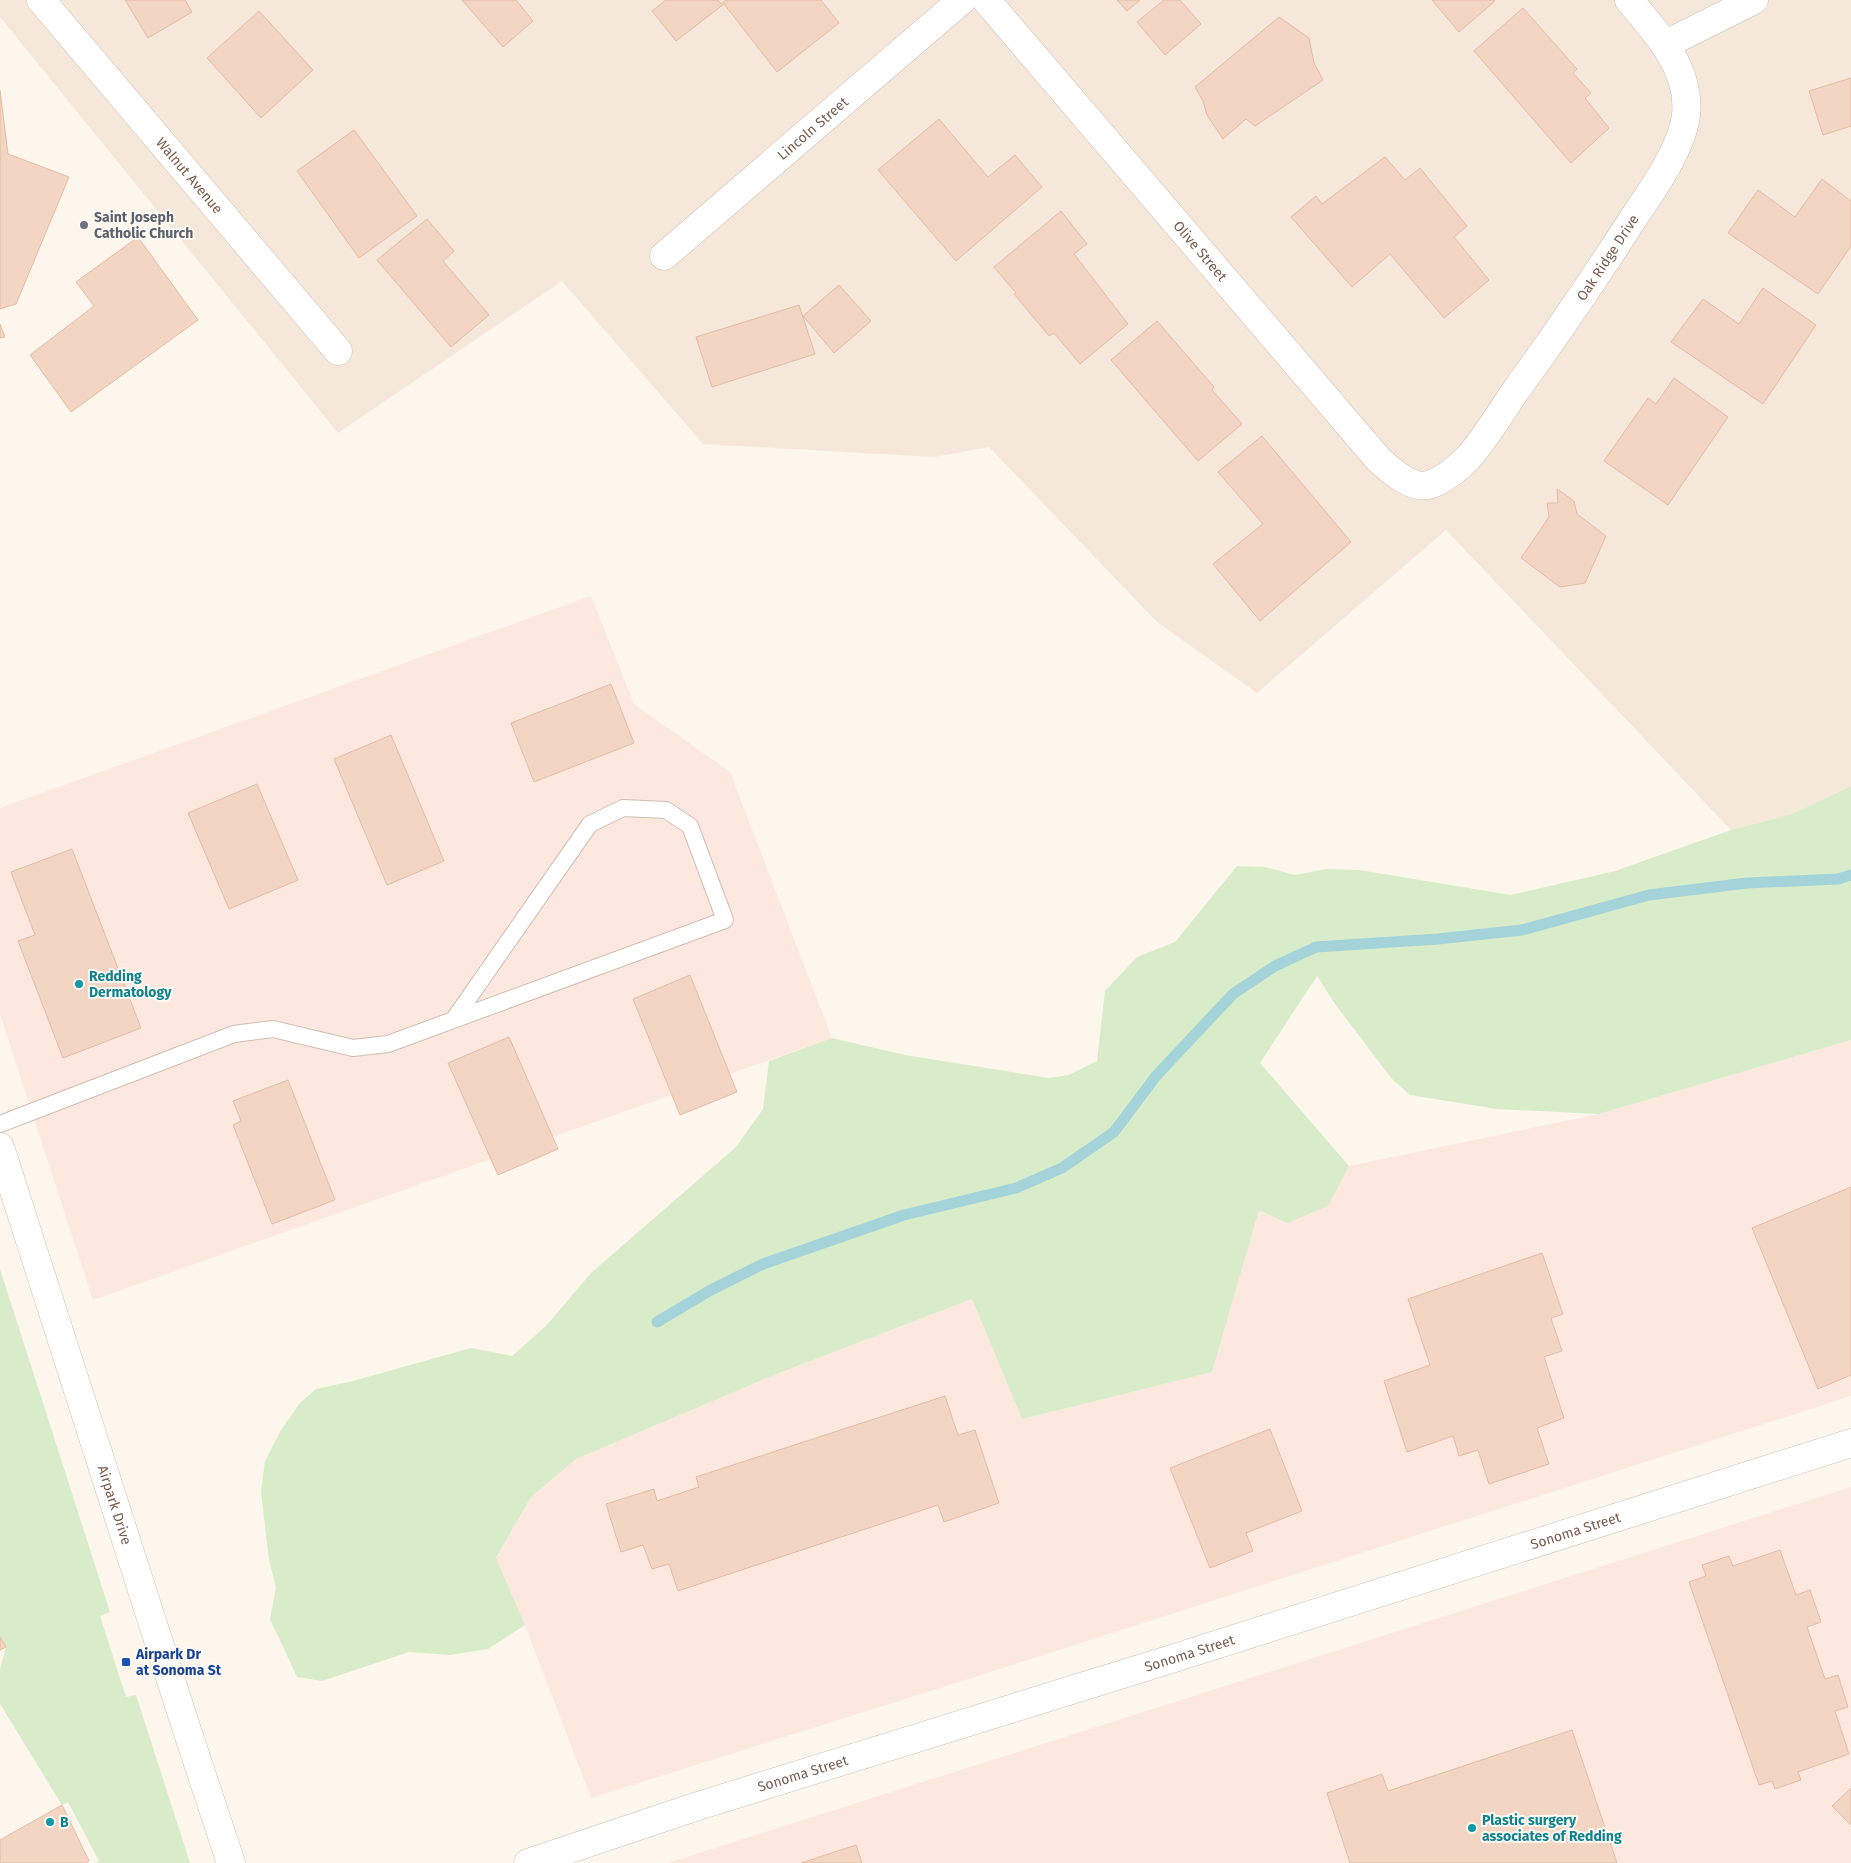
<svg xmlns="http://www.w3.org/2000/svg" width="1851" height="1863" viewBox="0 0 1851 1863" font-family="'Fira Sans',sans-serif">
<style>
.residential{fill:#f5e8da}
.commercial{fill:#fde8e0}
.green{fill:#d8ecc9}
.lines{fill:none;stroke-linecap:round;stroke-linejoin:round}
.stream{stroke:#a5d3da;stroke-width:11}
.building{fill:#f3d5c3;stroke:#e6bba3}
.lane-casing{stroke:#d1beb0;stroke-width:18}
.street-casing{stroke:#d1beb0;stroke-width:29}
.secondary-casing{stroke:#d6c0b0;stroke-width:29}
.lane{stroke:#fff;stroke-width:16}
.street{stroke:#fff;stroke-width:28}
.secondary{stroke:#fff;stroke-width:28}
.worship-dot{fill:#6b7280;stroke:#fffaf3;stroke-width:2}
.culture-dot{fill:#0f9aa8;stroke:#fffaf3;stroke-width:2}
.transit-dot{fill:#1a4fb4;stroke:#fffaf3;stroke-width:2}
.labels{text-anchor:middle;dominant-baseline:central;stroke-width:4;stroke-linejoin:round;paint-order:stroke}
.street-label{font-size:14px;fill:#7a5c4d;stroke:#fffaf3}
.worship-label{font-size:14px;font-weight:bold;fill:#5b616d;stroke:#fffaf3;text-anchor:start}
.culture-label{font-size:14px;font-weight:bold;fill:#0d838f;stroke:#fffaf3;text-anchor:start}
.transit-label{font-size:14px;font-weight:bold;fill:#164399;stroke:#fffaf3;text-anchor:start}
</style>
<rect width="100%" height="100%" fill="#fdf6ec"/>
<polygon class="residential" points="0,0 1851,0 1851,786 1792,814 1731,830 1446,530 1257,693 1157,622 989,447 934,457 703,444 562,281 338,433 0,17"/>
<g class="commercial">
<polygon points="591,596 634,704 730,772 832,1038 93,1300 0,1014 0,808"/>
<polygon points="1851,1040 1851,1396 978,1676 591,1798 525,1625 496,1559 531,1497 576,1459 774,1375 972,1299 1022,1418 1212,1372 1259,1210 1328,1206 1349,1166 1599,1114"/>
<polygon points="1851,1487 1851,1863 668,1863"/>
</g>
<g class="green">
<polygon points="1851,786 1851,1040 1599,1114 1497,1109 1410,1095 1392,1079 1335,1004 1317,976 1260,1063 1349,1166 1328,1206 1287,1223 1259,1210 1212,1372 1022,1419 972,1299 774,1375 576,1459 531,1497 496,1558 525,1625 488,1649 450,1655 409,1652 322,1681 297,1677 270,1619 276,1587 269,1560 261,1492 265,1461 281,1430 300,1403 316,1389 353,1381 471,1348 512,1356 546,1326 591,1273 736,1147 763,1109 769,1061 832,1038 905,1055 1049,1078 1069,1075 1097,1061 1105,991 1137,957 1175,942 1237,866 1265,867 1295,875 1326,869 1359,870 1511,895 1615,871 1731,830 1792,814"/>
<polygon points="0,1269 110,1612 100,1616 126,1697 136,1695 190,1863 96,1863 99,1861 68,1802 62,1805 0,1704 0,1669 6,1647 0,1637"/>
</g>
<g class="lines">
<polyline class="stream" points="657,1322 709,1291 763,1264 904,1215 1016,1188 1062,1168 1114,1132 1156,1076 1233,994 1275,966 1316,947 1438,939 1522,930 1649,895 1747,883 1838,879 1851,875"/>
</g>
<g class="building">
<polygon points="125,0 185,0 192,12 148,38"/>
<polygon points="462,0 516,0 533,21 503,47"/>
<polygon points="666,0 718,0 721,4 726,0 821,0 839,23 777,72 724,4 676,41 652,11"/>
<polygon points="1117,0 1140,0 1127,11"/>
<polygon points="1164,0 1180,0 1201,24 1165,55 1137,22"/>
<polygon points="1432,0 1494,0 1495,1 1459,32"/>
<polygon points="1523,8 1577,69 1573,73 1591,93 1585,98 1609,128 1571,163 1474,51"/>
<polygon points="259,11 313,70 261,118 207,58"/>
<polygon points="1279,17 1309,38 1314,63 1323,80 1255,126 1246,119 1223,139 1207,115 1203,101 1195,87"/>
<polygon points="1851,78 1851,126 1823,135 1809,91"/>
<polygon points="0,90 8,154 69,177 16,304 0,309"/>
<polygon points="939,119 988,177 1015,155 1042,187 956,261 878,170"/>
<polygon points="354,130 417,216 359,258 297,171"/>
<polygon points="1385,157 1405,180 1420,168 1467,226 1454,237 1489,280 1444,318 1390,254 1352,287 1291,217 1316,196 1322,204"/>
<polygon points="1822,179 1851,201 1851,246 1818,294 1728,233 1758,190 1795,217"/>
<polygon points="1061,211 1087,244 1074,254 1128,324 1080,364 1054,333 1049,336 1014,294 1016,293 994,267"/>
<polygon points="427,219 454,251 443,261 489,315 451,347 377,260"/>
<polygon points="138,237 198,320 71,412 30,355 94,306 76,282"/>
<polygon points="839,285 871,321 834,353 803,316"/>
<polygon points="1763,288 1816,325 1763,404 1671,342 1703,299 1739,324"/>
<polygon points="799,305 815,354 712,387 696,337"/>
<polygon points="1157,321 1214,387 1212,390 1242,424 1198,461 1111,360"/>
<polygon points="0,324 5,337 0,338"/>
<polygon points="1674,378 1728,417 1668,505 1604,461 1648,398 1656,404"/>
<polygon points="1262,436 1351,542 1260,621 1213,564 1263,524 1218,472"/>
<polygon points="1557,489 1574,501 1577,514 1606,536 1585,583 1560,587 1521,558 1549,517 1547,503 1558,503"/>
<polygon points="611,684 634,743 534,782 511,723"/>
<polygon points="391,735 444,861 387,885 334,759"/>
<polygon points="257,784 298,880 229,909 188,813"/>
<polygon points="72,849 141,1028 63,1058 18,941 35,935 11,872"/>
<polygon points="690,975 737,1092 680,1115 633,999"/>
<polygon points="509,1037 558,1149 498,1175 448,1063"/>
<polygon points="288,1080 335,1200 272,1224 233,1125 241,1121 233,1101"/>
<polygon points="1851,1187 1851,1375 1818,1389 1752,1228"/>
<polygon points="1542,1253 1563,1314 1551,1318 1562,1351 1544,1357 1564,1418 1537,1428 1549,1464 1489,1484 1478,1450 1459,1456 1453,1436 1407,1452 1384,1381 1430,1365 1408,1299"/>
<polygon points="945,1396 958,1435 975,1430 999,1503 944,1522 938,1505 678,1591 669,1564 652,1569 643,1545 621,1552 606,1504 654,1489 657,1501 699,1487 696,1477"/>
<polygon points="1270,1429 1302,1511 1246,1533 1253,1551 1210,1568 1170,1468"/>
<polygon points="1780,1550 1796,1595 1810,1590 1821,1622 1807,1627 1825,1679 1838,1675 1848,1707 1835,1711 1849,1754 1798,1772 1801,1780 1775,1789 1772,1781 1759,1785 1689,1582 1706,1576 1702,1565 1729,1556 1733,1566"/>
<polygon points="0,1637 6,1647 0,1650"/>
<polygon points="1572,1730 1617,1863 1350,1863 1327,1793 1382,1774 1388,1791"/>
<polygon points="1851,1788 1851,1825 1832,1806"/>
<polygon points="62,1805 89,1861 86,1863 0,1863 0,1840"/>
<polygon points="856,1845 862,1863 801,1863"/>
</g>
<g class="lines">
<defs>
<polyline id="lane" points="0,1124 234,1034 273,1029 353,1048 388,1044 725,920 690,826 666,810 623,808 590,824 454,1019"/>
<g id="street">
<path id="s1" d="M41,0L338,351"/>
<path id="s2" d="M986,0L1379,460C1390,470 1412,489 1428,485C1443,481 1457,469 1468,458C1484,440 1500,414 1514,393C1554,338 1592,282 1629,225C1648,196 1682,150 1686,115C1691,69 1656,32 1629,0"/>
<polyline points="1666,44 1754,0"/>
<path id="s3" d="M664,256L962,0"/>
<path id="s4" d="M528,1863L698,1806L1165,1661L1851,1443"/>
</g>
<g id="secondary">
<path id="s5" d="M0,1147L185,1724L231,1863"/>
</g>
</defs>
<use href="#lane" class="lane-casing"/>
<use href="#street" class="street-casing"/>
<use href="#secondary" class="secondary-casing"/>
<use href="#lane" class="lane"/>
<use href="#street" class="street"/>
<use href="#secondary" class="secondary"/>
</g>
<circle class="worship-dot" cx="84" cy="225" r="5"/>
<g class="culture-dot">
<circle cx="79" cy="984" r="5"/>
<circle cx="50" cy="1822" r="5"/>
<circle cx="1472" cy="1828" r="5"/>
</g>
<rect class="transit-dot" x="121" y="1657" width="10" height="10" rx="2.5"/>
<g class="labels">
<g class="street-label">
<text stroke="none"><textPath href="#s3" startOffset="196">Lincoln Street</textPath></text>
<text stroke="none"><textPath href="#s1" startOffset="230">Walnut Avenue</textPath></text>
<text stroke="none"><textPath href="#s2" startOffset="330">Olive Street</textPath></text>
<text stroke="none"><textPath href="#s2" startOffset="955">Oak Ridge Drive</textPath></text>
<text stroke="none"><textPath href="#s5" startOffset="376">Airpark Drive</textPath></text>
<text stroke="none"><textPath href="#s4" startOffset="1099">Sonoma Street</textPath></text>
<text stroke="none"><textPath href="#s4" startOffset="694">Sonoma Street</textPath></text>
<text stroke="none"><textPath href="#s4" startOffset="289">Sonoma Street</textPath></text>
</g>
<g class="worship-label">
<text x="94" y="217">Saint Joseph<tspan x="94" dy="16">Catholic Church</tspan></text>
</g>
<g class="culture-label">
<text x="89" y="976">Redding<tspan x="89" dy="16">Dermatology</tspan></text>
<text x="1482" y="1820">Plastic surgery<tspan x="1482" dy="16">associates of Redding</tspan></text>
<text x="60" y="1822">B</text>
</g>
<g class="transit-label">
<text x="136" y="1654">Airpark Dr<tspan x="136" dy="16">at Sonoma St</tspan></text>
</g>
</g>
</svg>
